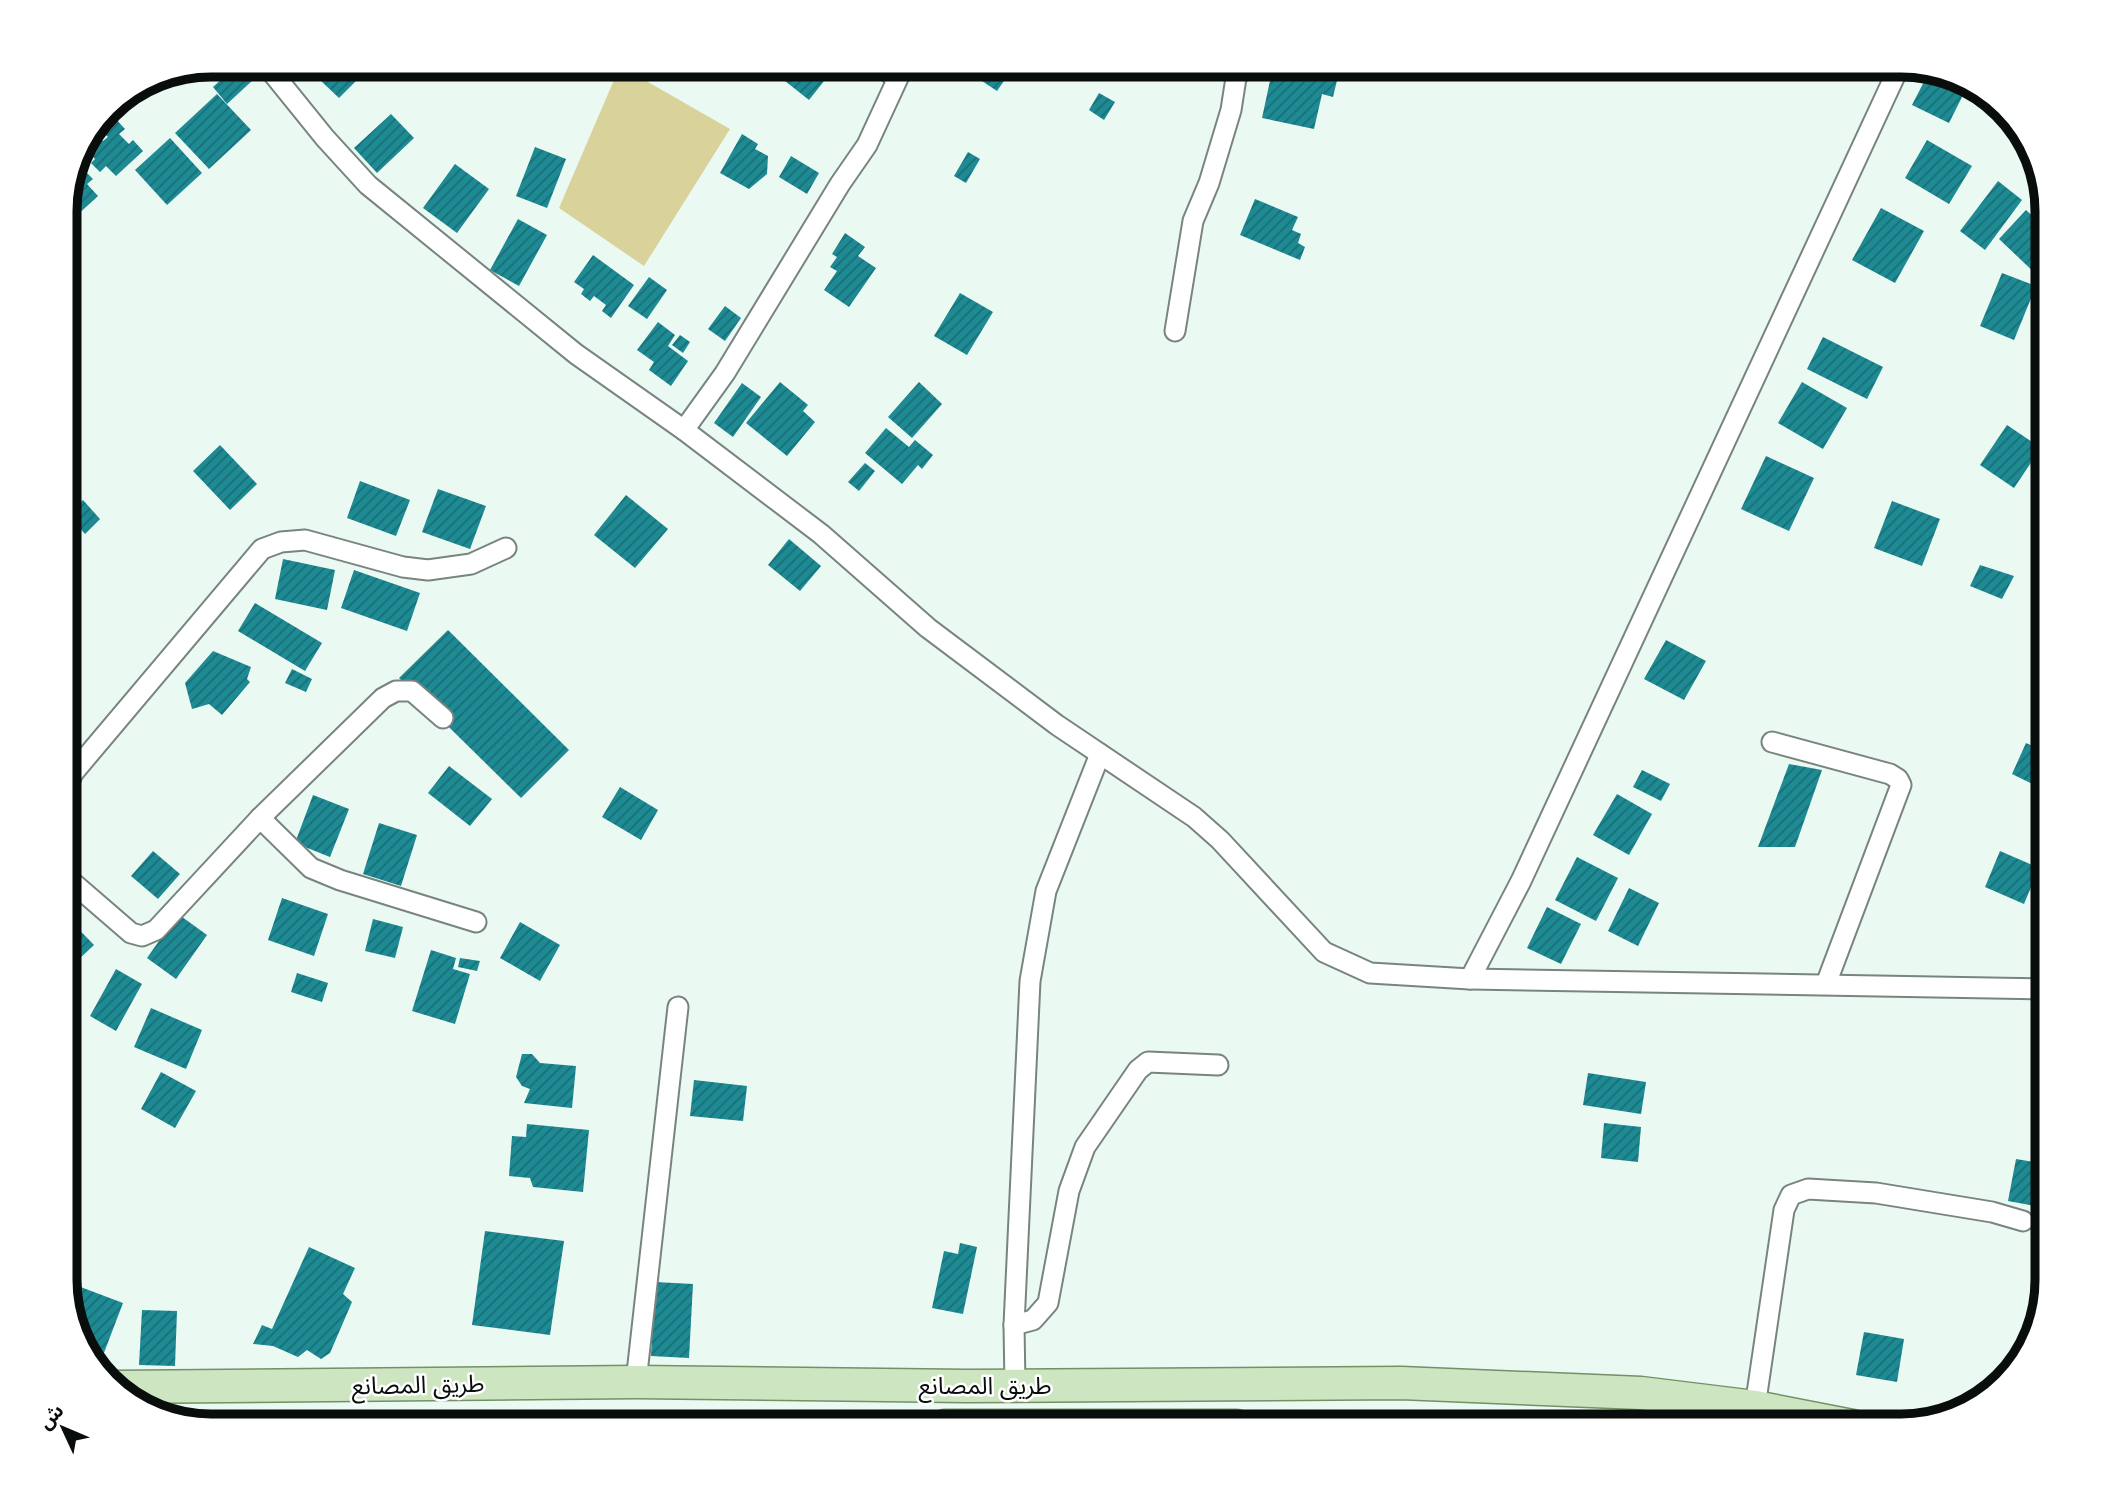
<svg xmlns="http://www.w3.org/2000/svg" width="2112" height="1491" viewBox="0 0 2112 1491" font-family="Quicksand,'Noto Sans Arabic',sans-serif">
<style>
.green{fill:#d9d29b}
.building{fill:url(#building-hatch)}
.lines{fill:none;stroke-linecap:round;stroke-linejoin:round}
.street-casing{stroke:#788480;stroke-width:23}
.primary-casing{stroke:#739067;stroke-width:35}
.street{stroke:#fff;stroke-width:19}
.primary{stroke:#cde6c1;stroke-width:32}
.labels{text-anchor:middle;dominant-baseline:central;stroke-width:5;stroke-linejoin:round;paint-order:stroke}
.street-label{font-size:24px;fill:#090d0b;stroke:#fff}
.rim{fill:none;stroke:#090d0b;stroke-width:9}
</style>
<defs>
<pattern id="building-hatch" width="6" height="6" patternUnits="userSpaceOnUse" patternTransform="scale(1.75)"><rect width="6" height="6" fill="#1e8a93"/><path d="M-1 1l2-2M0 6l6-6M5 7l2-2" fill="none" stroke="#196f76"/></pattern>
</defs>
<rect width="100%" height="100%" fill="#ebf9f3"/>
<polygon class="green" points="620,66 730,129 644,266 559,208"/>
<g class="building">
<polygon points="237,65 253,80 227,104 213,87"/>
<polygon points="335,65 346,65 359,78 339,98 320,80"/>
<polygon points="732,65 752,65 741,77 730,68"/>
<polygon points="790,65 825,65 832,71 809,100 780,77"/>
<polygon points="958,65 1015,65 997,91"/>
<polygon points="1264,65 1324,65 1340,68 1333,97 1322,94 1314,129 1262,118 1271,76 1262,74"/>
<polygon points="1928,74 1967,87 1949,123 1912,105"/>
<polygon points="1099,93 1115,102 1104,120 1089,110"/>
<polygon points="217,94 251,130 209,169 175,133"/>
<polygon points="391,114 414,138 377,173 354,148"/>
<polygon points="114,117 125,129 119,134 129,144 133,140 143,151 116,176 106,166 100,172 91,163 95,159 83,146 96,134 103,141 108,137 100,129"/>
<polygon points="742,134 758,144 755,149 768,156 767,174 749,189 720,173"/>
<polygon points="170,138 202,173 167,205 135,170"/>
<polygon points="1927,140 1972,166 1949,204 1905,178"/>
<polygon points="535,147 566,159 547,208 516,196"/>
<polygon points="968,152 980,159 966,183 954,176"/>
<polygon points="791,156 819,173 807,194 779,177"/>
<polygon points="455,164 489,189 457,233 423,208"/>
<polygon points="74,168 80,174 84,170 93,179 87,184 98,196 75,217 65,207"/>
<polygon points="1998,181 2022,200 1985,250 1960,231"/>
<polygon points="1255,199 1298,217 1292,230 1301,234 1298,243 1305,247 1300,260 1240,235"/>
<polygon points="1881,208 1924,231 1895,283 1852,260"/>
<polygon points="2026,210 2047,229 2047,265 2037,275 1999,239"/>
<polygon points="518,219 547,235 519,286 490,270"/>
<polygon points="845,233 865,247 858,256 876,268 849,307 824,290 837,271 830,267 837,257 832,254"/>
<polygon points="593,255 634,285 611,318 602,311 606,305 594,296 590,301 581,294 584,289 574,282"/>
<polygon points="2002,273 2036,286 2014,340 1980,326"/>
<polygon points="649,277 667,290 647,319 628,306"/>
<polygon points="960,293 993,312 967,355 934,336"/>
<polygon points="69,304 81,317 65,333 65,307"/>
<polygon points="725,306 741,318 725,341 708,329"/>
<polygon points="658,322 675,335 668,346 688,361 671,386 649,370 654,362 637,350"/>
<polygon points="680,335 690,342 683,353 672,345"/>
<polygon points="1823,337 1883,367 1867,399 1807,369"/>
<polygon points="780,382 808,405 803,411 815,422 787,456 746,423"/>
<polygon points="919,382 942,404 912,438 888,417"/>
<polygon points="1802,382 1847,408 1823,449 1778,423"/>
<polygon points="742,383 761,397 733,437 714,423"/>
<polygon points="65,399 75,408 65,418"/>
<polygon points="2007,425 2041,448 2014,488 1980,465"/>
<polygon points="886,428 909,447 915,440 933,455 922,469 918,465 902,484 865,453"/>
<polygon points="220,445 257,484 230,510 193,471"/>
<polygon points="1766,456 1814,478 1789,531 1741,509"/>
<polygon points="865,463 875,471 859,491 848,482"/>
<polygon points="360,481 410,500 396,536 347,518"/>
<polygon points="438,489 486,506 470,549 422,532"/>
<polygon points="626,495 668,529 635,568 594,535"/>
<polygon points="83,500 100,519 85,534 67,514"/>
<polygon points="1892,501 1940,519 1922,566 1874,548"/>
<polygon points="65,516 81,532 68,546 65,543"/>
<polygon points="789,539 821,566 800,591 768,565"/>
<polygon points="283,559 335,570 327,610 275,599"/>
<polygon points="1980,565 2014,576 2002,599 1970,586"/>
<polygon points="354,570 420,593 407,631 341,608"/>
<polygon points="255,603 322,643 305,671 238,631"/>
<polygon points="448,630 569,750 521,798 399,678"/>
<polygon points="1666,640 1706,661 1684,700 1644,679"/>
<polygon points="213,651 251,667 247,679 250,682 222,715 209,704 192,709 185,683"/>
<polygon points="292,669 312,679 306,692 285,683"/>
<polygon points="2026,743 2047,752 2047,791 2012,774"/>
<polygon points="1789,764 1822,770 1795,847 1758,847"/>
<polygon points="449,766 492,799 470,826 428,793"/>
<polygon points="1642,770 1670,784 1661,801 1633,787"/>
<polygon points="620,787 658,810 641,840 602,817"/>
<polygon points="1617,794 1652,814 1629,855 1593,835"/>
<polygon points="313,795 349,809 330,857 295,843"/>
<polygon points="379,823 417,835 401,886 363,874"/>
<polygon points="153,851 180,874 158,899 131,876"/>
<polygon points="2000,851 2039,868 2024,904 1985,887"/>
<polygon points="1577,857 1618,878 1596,921 1555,900"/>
<polygon points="1629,888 1659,903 1638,946 1608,931"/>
<polygon points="282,898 328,914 314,956 268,940"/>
<polygon points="1547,907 1581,924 1561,964 1527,948"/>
<polygon points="178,914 207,935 176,979 147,958"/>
<polygon points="65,915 94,945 65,972"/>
<polygon points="373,919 403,927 395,958 365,951"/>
<polygon points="520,922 560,945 540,981 500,958"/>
<polygon points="431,950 456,958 453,969 470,974 455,1024 412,1011"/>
<polygon points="460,958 480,961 477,971 458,967"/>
<polygon points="116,969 142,984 116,1031 90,1016"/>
<polygon points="297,973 328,983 322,1002 291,992"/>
<polygon points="151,1008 202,1030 186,1069 134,1047"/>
<polygon points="522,1054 532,1054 540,1063 576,1066 572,1108 524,1103 530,1089 522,1086 516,1077"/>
<polygon points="161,1072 196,1091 175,1128 141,1109"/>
<polygon points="1588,1073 1646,1082 1641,1114 1583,1105"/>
<polygon points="694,1080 747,1086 743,1121 690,1116"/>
<polygon points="1604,1123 1641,1127 1638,1162 1601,1158"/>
<polygon points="527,1124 589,1130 583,1192 533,1187 530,1178 509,1176 512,1136 526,1137"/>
<polygon points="65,1127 71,1128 66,1149 65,1149"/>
<polygon points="2016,1159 2047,1164 2047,1208 2008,1201"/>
<polygon points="485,1231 564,1241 550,1335 472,1325"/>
<polygon points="960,1243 977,1247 963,1314 932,1308 944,1251 958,1254"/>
<polygon points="309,1247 355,1268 343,1294 352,1302 330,1353 321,1359 307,1350 298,1357 273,1346 253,1344 262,1325 272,1329"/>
<polygon points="655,1282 693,1284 689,1358 651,1356"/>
<polygon points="78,1286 123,1303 102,1358 83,1351 70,1305"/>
<polygon points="142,1310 177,1311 175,1366 139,1365"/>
<polygon points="1864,1332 1904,1339 1897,1382 1856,1375"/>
</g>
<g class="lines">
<defs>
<g id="street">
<polyline points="266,65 325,138 368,185 576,354 684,430 821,534 928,628 1057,725 1194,817 1220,840 1324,952 1370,973 1470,979 2047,989"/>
<polyline points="880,65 897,79"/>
<polyline points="1175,331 1193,221 1209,183 1231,110 1236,78 1245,65"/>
<polyline points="684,430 725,373 840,184 867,145 904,65"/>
<polyline points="1772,742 1890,774 1898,779 1901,785 1826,984"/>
<polyline points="65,791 73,773 262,549 281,542 305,540 403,567 428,570 471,564 506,548"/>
<polyline points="260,818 311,868 340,880 476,922"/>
<polyline points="65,876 131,933 142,936 156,930 260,818 383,698 396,691 412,691 443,718"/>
<polyline points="1470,979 1521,881 1900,65"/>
<polyline points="1014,1325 1033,1320 1048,1303 1069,1191 1085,1147 1138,1070 1148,1062 1218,1065"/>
<polyline points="636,1382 678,1007"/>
<polyline points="1015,1386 1014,1325 1030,981 1046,891 1100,754"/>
<polyline points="1755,1407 1784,1210 1791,1195 1808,1189 1876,1193 1992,1212 2023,1221"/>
</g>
<g id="primary">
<polyline points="114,1387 636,1382 966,1386 1401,1383 1641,1393 1755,1407 1852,1426"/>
<polyline points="945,1426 1236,1426"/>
</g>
</defs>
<use href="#street" class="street-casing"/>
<use href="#primary" class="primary-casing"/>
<use href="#street" class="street"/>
<use href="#primary" class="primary"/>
</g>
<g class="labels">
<g class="street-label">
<text transform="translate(418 1384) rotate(-1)">طريق المصانع</text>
<text x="985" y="1385">طريق المصانع</text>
</g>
</g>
<path d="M0 0H2112V1491H0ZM211 77H1901A134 134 0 0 1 2035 211V1280A134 134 0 0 1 1901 1414H211A134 134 0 0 1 77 1280V211A134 134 0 0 1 211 77Z" fill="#fff" fill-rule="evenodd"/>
<path class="rim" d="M211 77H1901A134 134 0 0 1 2035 211V1280A134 134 0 0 1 1901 1414H211A134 134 0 0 1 77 1280V211A134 134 0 0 1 211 77Z"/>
<g transform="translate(63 1428) rotate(314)" stroke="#ffffff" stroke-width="5" paint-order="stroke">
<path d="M0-5L12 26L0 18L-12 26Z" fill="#090d0b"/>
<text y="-10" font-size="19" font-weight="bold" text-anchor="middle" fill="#090d0b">ش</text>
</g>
</svg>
